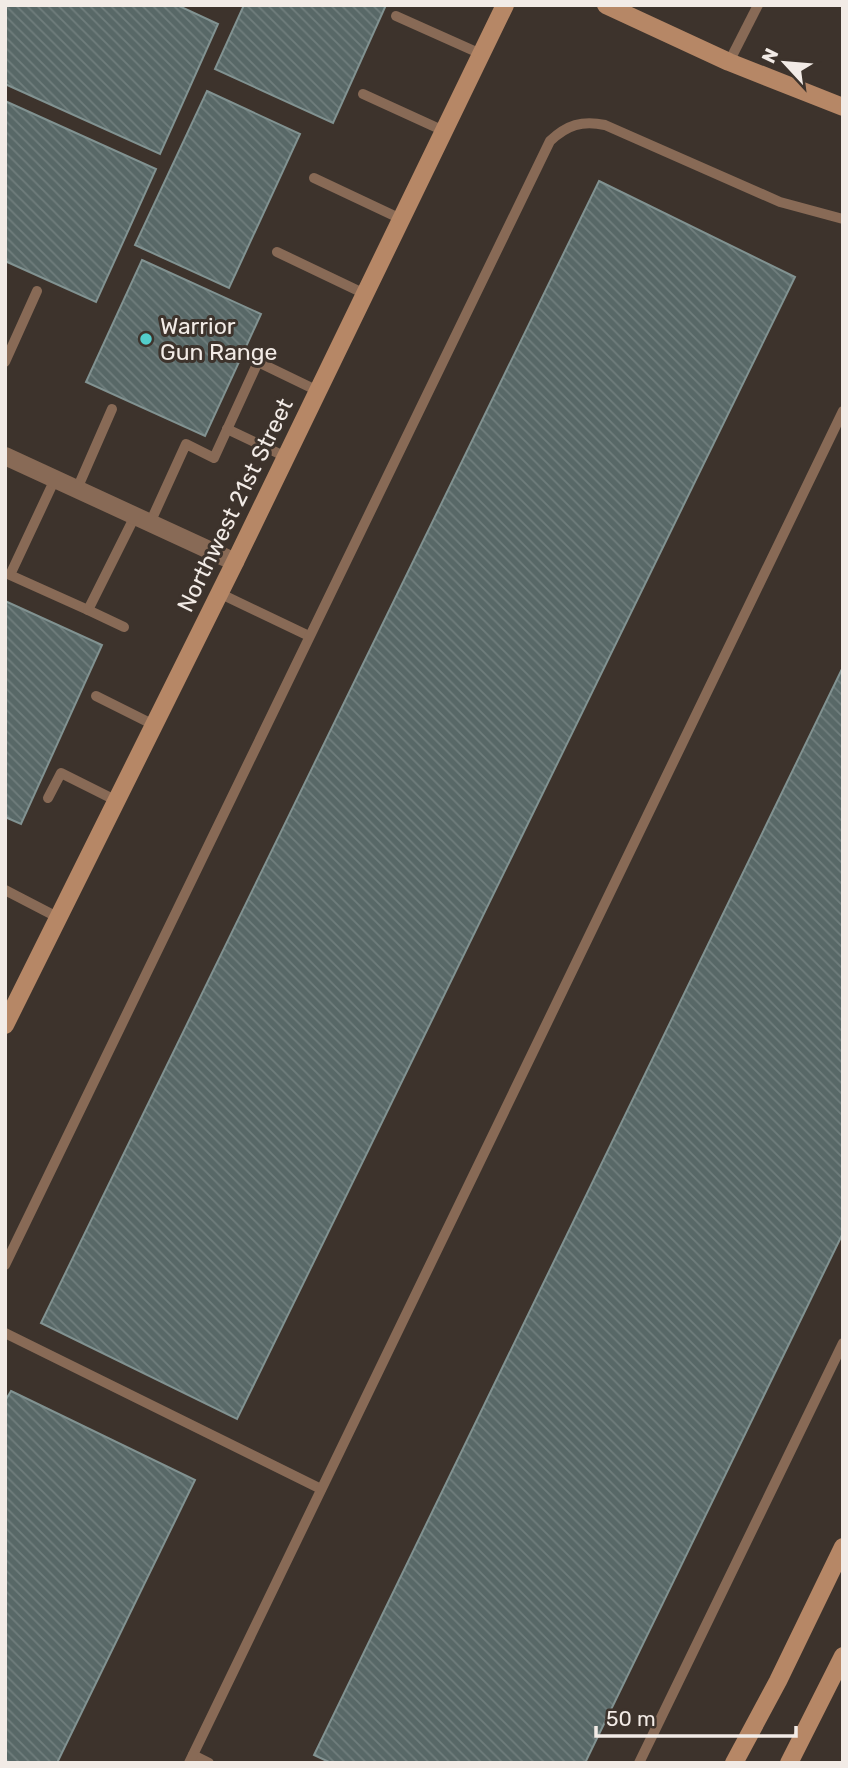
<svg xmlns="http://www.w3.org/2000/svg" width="848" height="1768" viewBox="0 0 848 1768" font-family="Rubik,sans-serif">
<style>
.building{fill:url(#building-back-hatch);stroke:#819291;stroke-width:2}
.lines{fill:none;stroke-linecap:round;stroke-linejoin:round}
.lane{stroke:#886a56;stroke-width:10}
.street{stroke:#886a56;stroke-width:18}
.secondary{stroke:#b68766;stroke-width:18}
.poi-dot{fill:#53cdcb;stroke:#3d332c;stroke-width:2.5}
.labels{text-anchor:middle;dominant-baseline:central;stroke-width:6;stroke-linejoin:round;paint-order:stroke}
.poi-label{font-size:23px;fill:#f2ebe6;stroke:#3d332c;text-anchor:start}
.street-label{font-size:23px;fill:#f2ebe6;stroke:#3d332c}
</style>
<defs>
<pattern id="building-back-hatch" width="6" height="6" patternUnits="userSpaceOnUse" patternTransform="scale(1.75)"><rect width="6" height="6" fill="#586867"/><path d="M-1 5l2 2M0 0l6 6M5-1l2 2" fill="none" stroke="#707e7d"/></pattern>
</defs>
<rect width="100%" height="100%" fill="#3d332c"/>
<g class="building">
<polygon points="5,5 177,5 218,24 160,154 5,84"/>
<polygon points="244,5 386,5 333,123 215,69"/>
<polygon points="207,91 300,134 229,288 135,245"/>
<polygon points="5,101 156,169 96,302 5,261"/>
<polygon points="599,181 795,277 237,1419 41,1323"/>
<polygon points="142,260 261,314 205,436 86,382"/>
<polygon points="5,601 102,645 21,824 5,817"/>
<polygon points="843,667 843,1233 585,1763 331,1763 314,1755"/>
<polygon points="11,1391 195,1480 57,1763 5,1763 5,1401"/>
</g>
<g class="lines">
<g class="lane">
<polyline points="396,16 481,54"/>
<polyline points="729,62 758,5"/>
<polyline points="363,94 444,131"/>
<polyline points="314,178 401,219"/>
<polyline points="277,252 365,294"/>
<polyline points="5,362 37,291"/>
<polyline points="227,429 286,457"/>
<polyline points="55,479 10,575 88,610"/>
<polyline points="77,489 112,409"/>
<polyline points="150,523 186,444 214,458 258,362 318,391"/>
<polyline points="219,593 309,636"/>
<polyline points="124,627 88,610 135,516"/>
<polyline points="96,696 154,725"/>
<polyline points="48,798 61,773 117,801"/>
<polyline points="5,890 59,918"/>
<path d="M5,1265L550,141C567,125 582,120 605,125L780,202L843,219"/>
<polyline points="5,1333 321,1489"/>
<polyline points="193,1755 209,1763"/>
<polyline points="189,1763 843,411"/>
<polyline points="639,1763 843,1343"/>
</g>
<polyline class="street" points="5,456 235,562"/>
<g class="secondary">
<polyline points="606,5 729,62 843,107"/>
<polyline points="5,1025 235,562 505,5"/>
<polyline points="734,1763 778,1681 843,1547"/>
<polyline points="789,1763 843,1656"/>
</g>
</g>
<circle class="poi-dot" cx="146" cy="339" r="7"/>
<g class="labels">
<g class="poi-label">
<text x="160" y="326">Warrior<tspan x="160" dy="26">Gun Range</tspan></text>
</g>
<g class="street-label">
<text transform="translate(235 505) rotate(-64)">Northwest 21st Street</text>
</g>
</g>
<rect width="848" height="1768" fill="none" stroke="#f2ebe6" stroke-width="14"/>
<g transform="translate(785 63) rotate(296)" stroke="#3d332c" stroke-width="5" paint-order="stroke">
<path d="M0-5L12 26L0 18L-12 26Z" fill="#f2ebe6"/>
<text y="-10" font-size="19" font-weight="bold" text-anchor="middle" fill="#f2ebe6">N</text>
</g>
<path d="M596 1726v10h200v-10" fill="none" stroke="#f2ebe6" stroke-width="3.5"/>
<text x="606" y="1726" font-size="21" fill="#f2ebe6" stroke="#3d332c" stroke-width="5" paint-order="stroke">50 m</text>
</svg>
